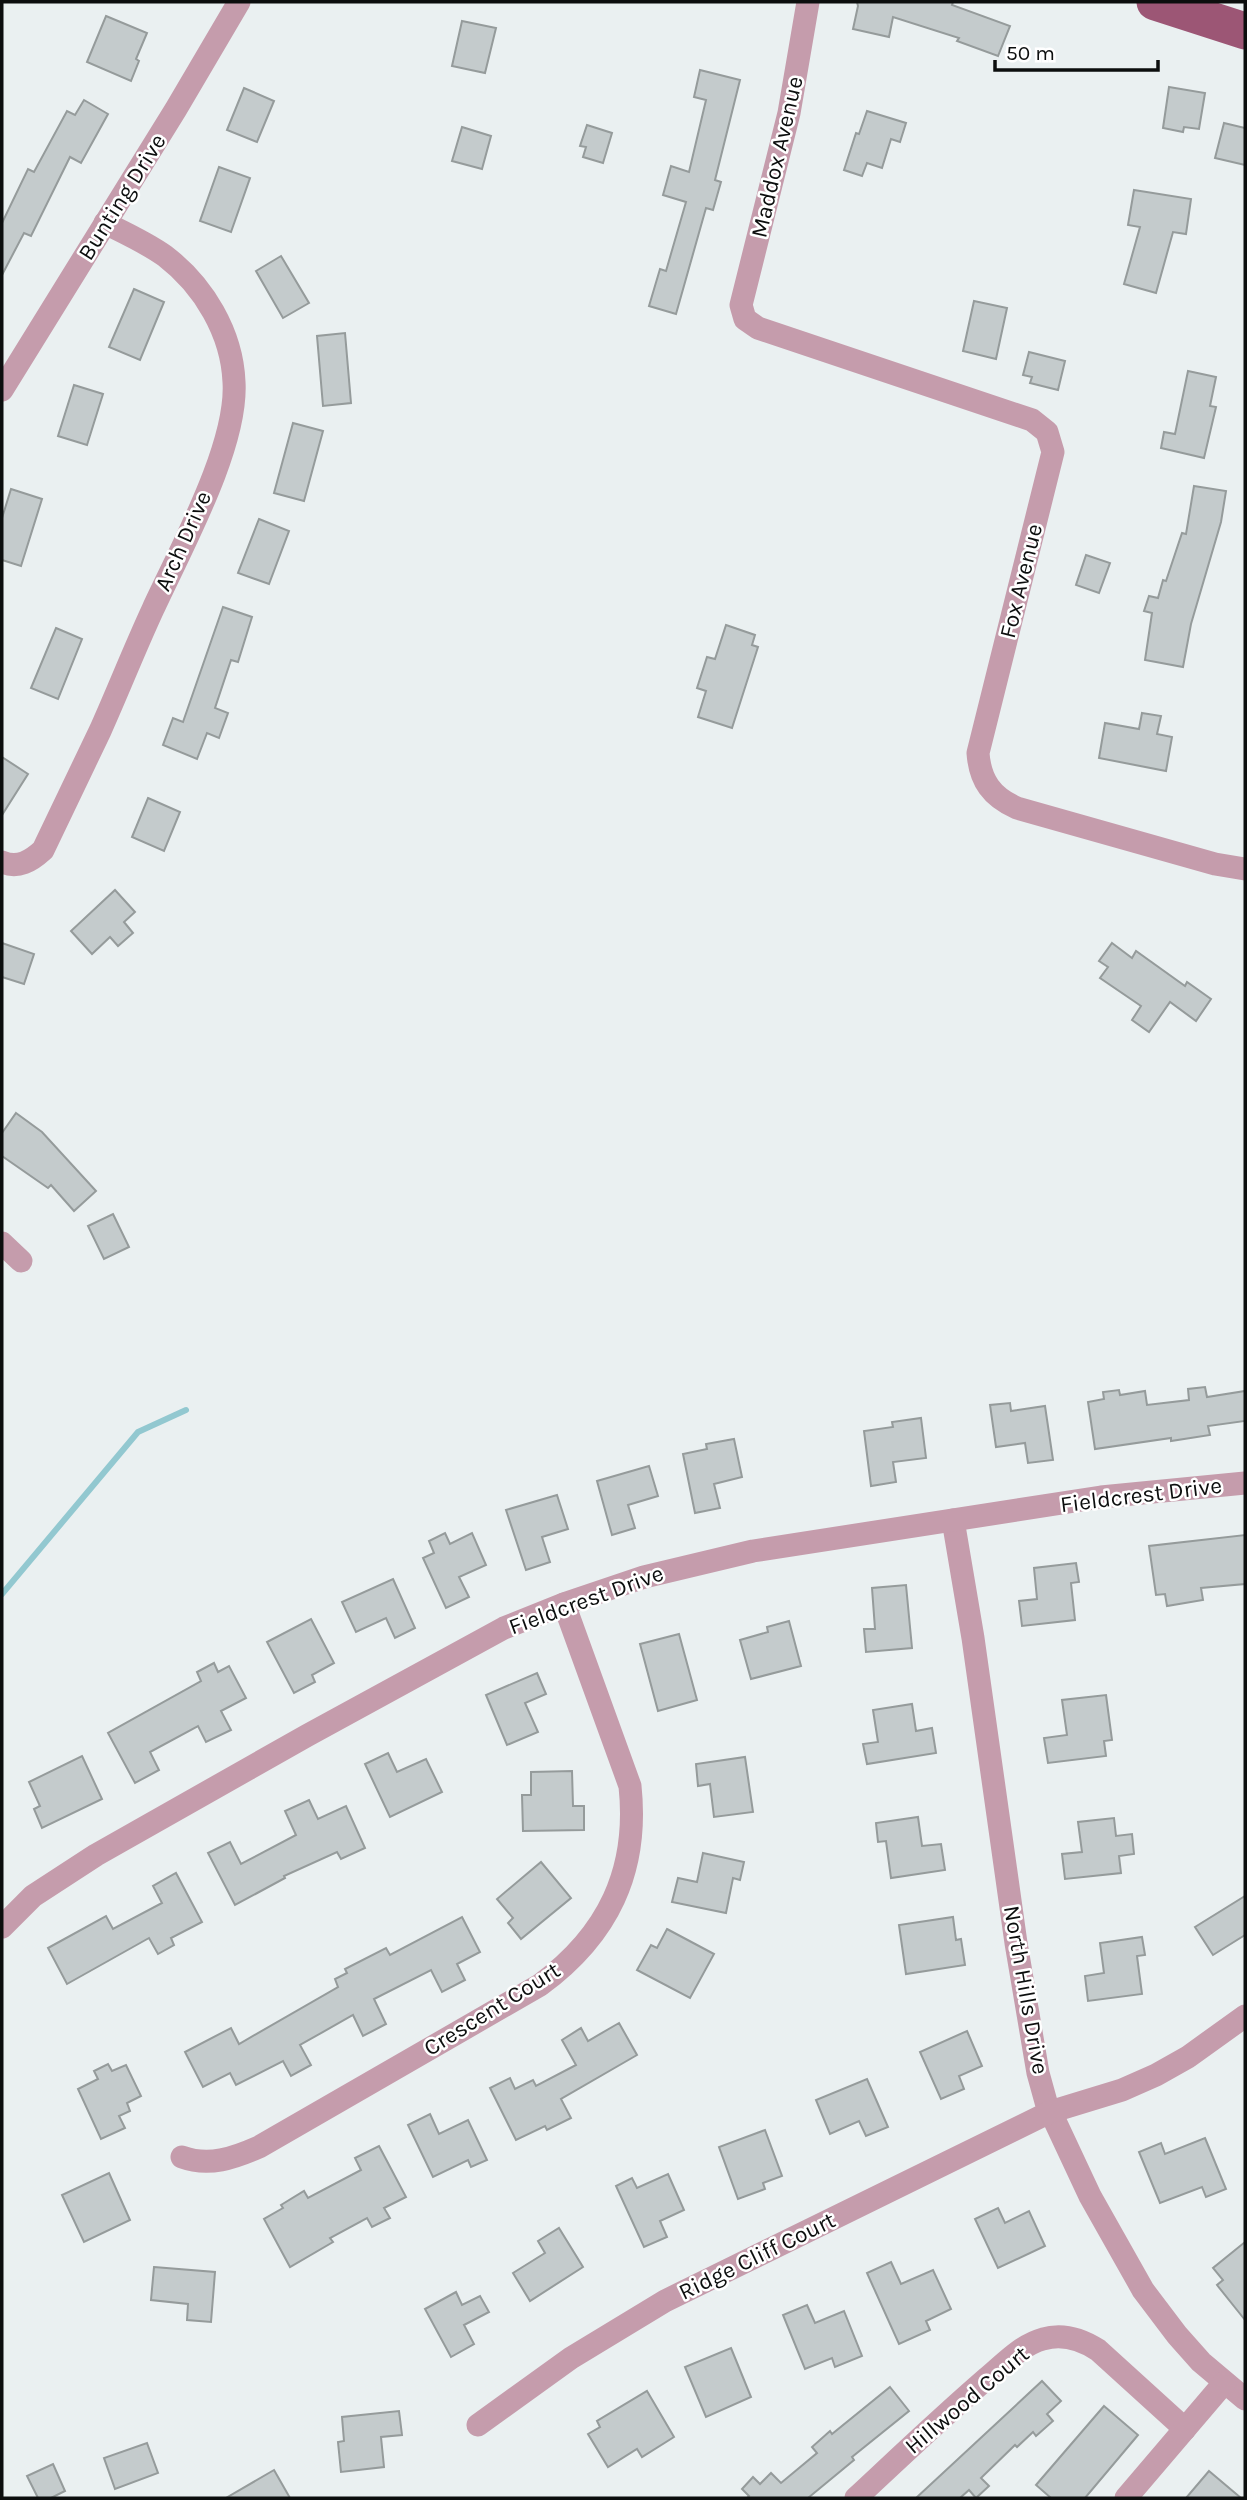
<svg xmlns="http://www.w3.org/2000/svg" width="1247" height="2500" viewBox="0 0 1247 2500" font-family="Karla,sans-serif">
<style>
.lines{fill:none;stroke-linecap:round;stroke-linejoin:round}
.stream{stroke:#92c8d0;stroke-width:6}
.building{fill:#c4cbcc;stroke:#959b9b;stroke-width:2}
.minor{stroke:#c59cac;stroke-width:23}
.primary{stroke:#9c5675;stroke-width:37}
.labels{text-anchor:middle;dominant-baseline:central;stroke-width:5;stroke-linejoin:round;paint-order:stroke}
.street-label{font-size:23px;fill:#0c0e0e;stroke:#fff}
</style>
<rect width="100%" height="100%" fill="#eaf0f1"/>
<g class="lines">
<polyline class="stream" points="2,1594 138,1432 186,1410"/>
</g>
<g class="building">
<polygon points="857,2 953,2 952,5 1010,26 998,56 957,41 959,38 893,17 889,37 853,29 858,6"/>
<polygon points="106,16 147,33 136,59 139,61 131,81 87,62"/>
<polygon points="462,21 496,28 485,73 452,66"/>
<polygon points="700,70 740,80 715,180 721,182 713,210 706,208 676,314 649,306 660,269 666,271 686,202 663,195 671,166 689,172 706,100 694,97"/>
<polygon points="1169,87 1205,93 1199,129 1184,127 1183,132 1163,128"/>
<polygon points="244,88 274,101 257,142 227,130"/>
<polygon points="84,100 108,114 81,163 70,157 31,236 24,233 2,275 2,223 28,169 34,172 67,111 75,115"/>
<polygon points="867,111 906,123 900,142 891,139 882,168 867,163 862,176 844,170 856,133 859,134"/>
<polygon points="1224,123 1245,128 1245,165 1215,158"/>
<polygon points="587,125 612,133 603,163 583,157 586,147 580,146"/>
<polygon points="462,127 491,136 482,169 452,161"/>
<polygon points="219,167 250,178 231,232 200,221"/>
<polygon points="1134,190 1191,199 1186,234 1173,232 1156,293 1124,284 1140,227 1128,225"/>
<polygon points="281,256 309,303 283,318 256,271"/>
<polygon points="134,289 164,302 140,360 109,347"/>
<polygon points="974,301 1007,308 996,359 963,351"/>
<polygon points="345,333 351,403 323,406 317,336"/>
<polygon points="1029,352 1065,361 1058,390 1030,383 1032,377 1023,375"/>
<polygon points="1188,371 1216,377 1210,406 1216,407 1204,458 1161,448 1164,432 1175,434"/>
<polygon points="74,385 103,394 87,445 58,436"/>
<polygon points="293,423 323,431 304,501 274,493"/>
<polygon points="1194,486 1226,491 1221,522 1191,624 1183,667 1145,660 1152,613 1144,611 1149,596 1158,598 1163,580 1166,581 1182,533 1186,534"/>
<polygon points="11,489 42,499 21,566 2,560 2,518"/>
<polygon points="259,519 289,531 269,584 238,573"/>
<polygon points="1086,555 1110,563 1099,593 1076,585"/>
<polygon points="223,607 252,617 238,662 231,660 215,708 228,713 219,738 207,733 197,759 163,745 173,718 183,722"/>
<polygon points="726,625 755,635 752,645 758,647 732,728 698,717 706,691 697,688 707,657 715,659"/>
<polygon points="56,628 82,639 58,699 31,688"/>
<polygon points="1142,713 1161,716 1157,734 1172,737 1166,771 1099,758 1105,723 1139,729"/>
<polygon points="2,757 28,774 2,815"/>
<polygon points="148,798 180,812 164,851 132,837"/>
<polygon points="115,890 135,912 124,922 133,933 118,946 110,937 92,954 71,931"/>
<polygon points="2,943 34,954 24,984 2,977"/>
<polygon points="1112,943 1132,958 1136,951 1185,986 1187,982 1211,999 1196,1021 1170,1002 1149,1032 1132,1020 1141,1006 1100,978 1108,967 1099,961"/>
<polygon points="16,1113 42,1132 96,1191 74,1211 51,1185 48,1188 2,1156 2,1133"/>
<polygon points="113,1214 129,1247 104,1259 88,1226"/>
<polygon points="1205,1387 1207,1397 1245,1391 1245,1421 1208,1426 1210,1435 1171,1441 1171,1438 1095,1449 1088,1402 1104,1399 1103,1392 1119,1390 1120,1395 1145,1391 1147,1405 1189,1400 1188,1389"/>
<polygon points="1010,1403 1011,1411 1045,1406 1053,1460 1028,1463 1025,1443 996,1447 990,1405"/>
<polygon points="921,1418 926,1458 893,1462 896,1482 871,1486 864,1431 893,1427 892,1422"/>
<polygon points="734,1439 742,1477 714,1484 720,1508 695,1513 683,1454 707,1449 706,1444"/>
<polygon points="649,1466 658,1496 628,1505 635,1528 612,1535 597,1481"/>
<polygon points="557,1495 568,1529 542,1537 550,1562 526,1570 506,1510"/>
<polygon points="445,1533 450,1544 472,1533 486,1565 459,1577 469,1597 446,1608 423,1558 434,1553 429,1541"/>
<polygon points="1245,1535 1245,1584 1201,1588 1203,1600 1167,1606 1165,1594 1156,1595 1149,1546"/>
<polygon points="1076,1563 1079,1582 1071,1583 1075,1620 1022,1626 1019,1601 1037,1599 1034,1568"/>
<polygon points="393,1579 415,1628 395,1638 386,1618 356,1632 342,1602"/>
<polygon points="906,1585 912,1648 866,1652 864,1629 875,1629 872,1588"/>
<polygon points="311,1619 334,1663 312,1675 315,1682 294,1693 267,1642"/>
<polygon points="789,1621 801,1666 751,1679 740,1640 768,1632 767,1627"/>
<polygon points="679,1634 697,1700 658,1711 640,1644"/>
<polygon points="214,1663 218,1672 229,1666 246,1698 221,1711 231,1730 206,1742 198,1726 150,1752 159,1770 135,1783 108,1733 201,1681 197,1672"/>
<polygon points="537,1673 546,1694 525,1703 538,1732 507,1745 486,1695"/>
<polygon points="1106,1695 1112,1740 1104,1741 1106,1756 1048,1763 1044,1738 1067,1735 1062,1700"/>
<polygon points="912,1704 916,1731 932,1728 936,1753 867,1764 863,1744 878,1742 873,1710"/>
<polygon points="388,1753 397,1772 426,1759 442,1792 390,1817 365,1764"/>
<polygon points="82,1756 102,1799 42,1828 34,1809 40,1806 29,1782"/>
<polygon points="745,1757 753,1812 714,1817 710,1784 698,1786 696,1764"/>
<polygon points="572,1771 573,1806 584,1806 584,1830 523,1831 522,1795 531,1795 531,1772"/>
<polygon points="309,1800 318,1819 346,1806 365,1848 341,1859 337,1852 284,1876 285,1878 235,1905 208,1853 230,1842 241,1864 296,1835 285,1811"/>
<polygon points="918,1817 922,1846 941,1844 945,1870 891,1878 886,1841 878,1842 876,1823"/>
<polygon points="1114,1818 1116,1836 1132,1834 1134,1854 1119,1856 1121,1873 1065,1879 1062,1854 1082,1852 1078,1822"/>
<polygon points="703,1853 744,1862 740,1880 733,1878 726,1913 672,1902 678,1878 697,1882"/>
<polygon points="541,1862 571,1898 521,1939 508,1923 513,1918 497,1899"/>
<polygon points="176,1873 202,1922 171,1938 174,1945 158,1954 149,1938 67,1984 48,1948 106,1916 113,1929 162,1903 153,1886"/>
<polygon points="1245,1896 1245,1935 1213,1955 1195,1927"/>
<polygon points="462,1917 480,1952 457,1964 465,1980 442,1992 431,1970 374,1999 386,2024 363,2036 353,2015 300,2045 311,2065 291,2076 283,2061 236,2085 230,2073 203,2087 185,2052 231,2028 239,2044 338,1987 335,1979 347,1973 345,1969 386,1948 390,1955"/>
<polygon points="953,1917 956,1940 961,1939 965,1965 906,1974 899,1925"/>
<polygon points="667,1929 714,1954 690,1998 637,1970 651,1945 657,1948"/>
<polygon points="1142,1937 1145,1955 1137,1956 1142,1994 1088,2001 1085,1976 1104,1973 1100,1943"/>
<polygon points="619,2023 637,2055 561,2099 571,2118 547,2130 545,2126 516,2140 490,2088 510,2078 515,2089 533,2080 536,2086 576,2065 562,2040 581,2028 588,2041"/>
<polygon points="967,2031 982,2066 959,2076 964,2089 941,2099 920,2052"/>
<polygon points="108,2064 112,2071 126,2065 141,2096 127,2103 130,2111 119,2116 125,2128 101,2139 78,2089 98,2079 94,2071"/>
<polygon points="867,2079 888,2127 866,2136 859,2121 830,2134 816,2100"/>
<polygon points="430,2114 439,2134 468,2120 487,2160 471,2167 468,2160 433,2177 408,2125"/>
<polygon points="765,2130 782,2176 763,2183 765,2189 738,2199 719,2147"/>
<polygon points="1205,2138 1226,2189 1206,2197 1202,2187 1160,2203 1139,2152 1161,2143 1165,2154"/>
<polygon points="379,2146 406,2197 384,2208 390,2218 372,2227 367,2218 330,2238 333,2242 290,2267 264,2219 283,2208 281,2205 304,2191 308,2198 361,2170 355,2158"/>
<polygon points="109,2173 130,2220 84,2242 62,2195"/>
<polygon points="668,2174 684,2210 660,2221 667,2237 644,2247 616,2186 632,2178 637,2188"/>
<polygon points="998,2208 1005,2223 1029,2211 1045,2246 998,2268 975,2219"/>
<polygon points="559,2228 583,2267 530,2301 513,2273 545,2253 538,2241"/>
<polygon points="1245,2242 1245,2320 1217,2285 1223,2280 1213,2268"/>
<polygon points="891,2262 901,2284 933,2270 951,2309 926,2321 930,2330 899,2344 867,2273"/>
<polygon points="154,2267 215,2272 211,2322 187,2320 188,2304 151,2300"/>
<polygon points="456,2292 462,2305 480,2296 489,2312 464,2325 474,2344 451,2357 425,2309"/>
<polygon points="807,2305 815,2323 844,2311 862,2356 835,2367 832,2358 805,2369 783,2315"/>
<polygon points="731,2348 751,2397 706,2417 685,2367"/>
<polygon points="1042,2381 1061,2401 1047,2414 1053,2421 1036,2436 1033,2432 1017,2447 1015,2445 981,2478 989,2486 976,2498 969,2490 960,2498 916,2498"/>
<polygon points="890,2387 909,2411 852,2457 854,2460 808,2498 747,2498 749,2496 742,2489 753,2477 760,2484 771,2473 781,2483 817,2453 812,2447 830,2431 832,2434"/>
<polygon points="647,2391 674,2437 642,2457 637,2449 608,2467 588,2434 600,2427 597,2421"/>
<polygon points="1104,2406 1138,2435 1085,2498 1051,2498 1036,2485"/>
<polygon points="399,2411 402,2435 381,2437 384,2467 341,2472 338,2442 344,2441 342,2417"/>
<polygon points="147,2443 158,2473 115,2489 104,2458"/>
<polygon points="53,2464 65,2491 51,2498 38,2498 27,2476"/>
<polygon points="274,2470 290,2498 226,2498"/>
<polygon points="1209,2471 1241,2498 1186,2498"/>
</g>
<g class="lines">
<g class="minor">
<path d="M808,2L789,113L741,305L745,319L758,328L1032,420L1047,432L1053,452L978,753C980,781 992,797 1017,808L1215,864L1245,869"/>
<polyline points="2,390 176,109 239,2"/>
<path d="M2,862C18,869 31,861 43,850C62,810 81,771 100,731C118,691 134,650 153,609C180,550 238,446 234,382C232,333 204,286 165,256C147,243 125,233 105,223"/>
<polyline points="2,1243 21,1261"/>
<polyline points="953,1520 973,1638 1016,1943 1038,2073 1046,2102 1090,2196 1143,2290 1177,2335 1201,2362 1245,2399"/>
<polyline points="2,1927 33,1896 96,1855 308,1735 504,1628 564,1604 644,1577 753,1551 1101,1497 1245,1483"/>
<path d="M182,2157C209,2167 234,2158 259,2147L540,1985C608,1935 639,1871 630,1786L564,1604"/>
<polyline points="478,2425 571,2358 665,2301 1050,2112 1122,2090 1156,2075 1188,2057 1245,2016"/>
<path d="M856,2498C899,2458 942,2417 986,2379C1003,2365 1021,2345 1043,2339C1063,2333 1081,2339 1098,2350L1185,2429"/>
<polyline points="1126,2498 1224,2383"/>
</g>
<polyline class="primary" points="1155,2 1245,31"/>
</g>
<g class="labels">
<g class="street-label">
<text transform="translate(777 157) rotate(-77)">Maddox Avenue</text>
<text transform="translate(122 197) rotate(-58)">Bunting Drive</text>
<text transform="translate(183 541) rotate(-66)">Arch Drive</text>
<text transform="translate(1021 581) rotate(-76)">Fox Avenue</text>
<text transform="translate(1141 1495) rotate(-7)">Fieldcrest Drive</text>
<text transform="translate(586 1600) rotate(-20)">Fieldcrest Drive</text>
<text transform="translate(1026 1990) rotate(80)">North Hills Drive</text>
<text transform="translate(492 2009) rotate(-32)">Crescent Court</text>
<text transform="translate(757 2256) rotate(-26)">Ridge Cliff Court</text>
<text transform="translate(967 2400) rotate(-40)">Hillwood Court</text>
</g>
</g>
<rect width="1247" height="2500" fill="none" stroke="#0c0e0e" stroke-width="7"/>
<path d="M995 60v10h163v-10" fill="none" stroke="#0c0e0e" stroke-width="3.5"/>
<text x="1006" y="60" font-size="21" fill="#0c0e0e" stroke="#ffffff" stroke-width="5" paint-order="stroke">50 m</text>
</svg>
